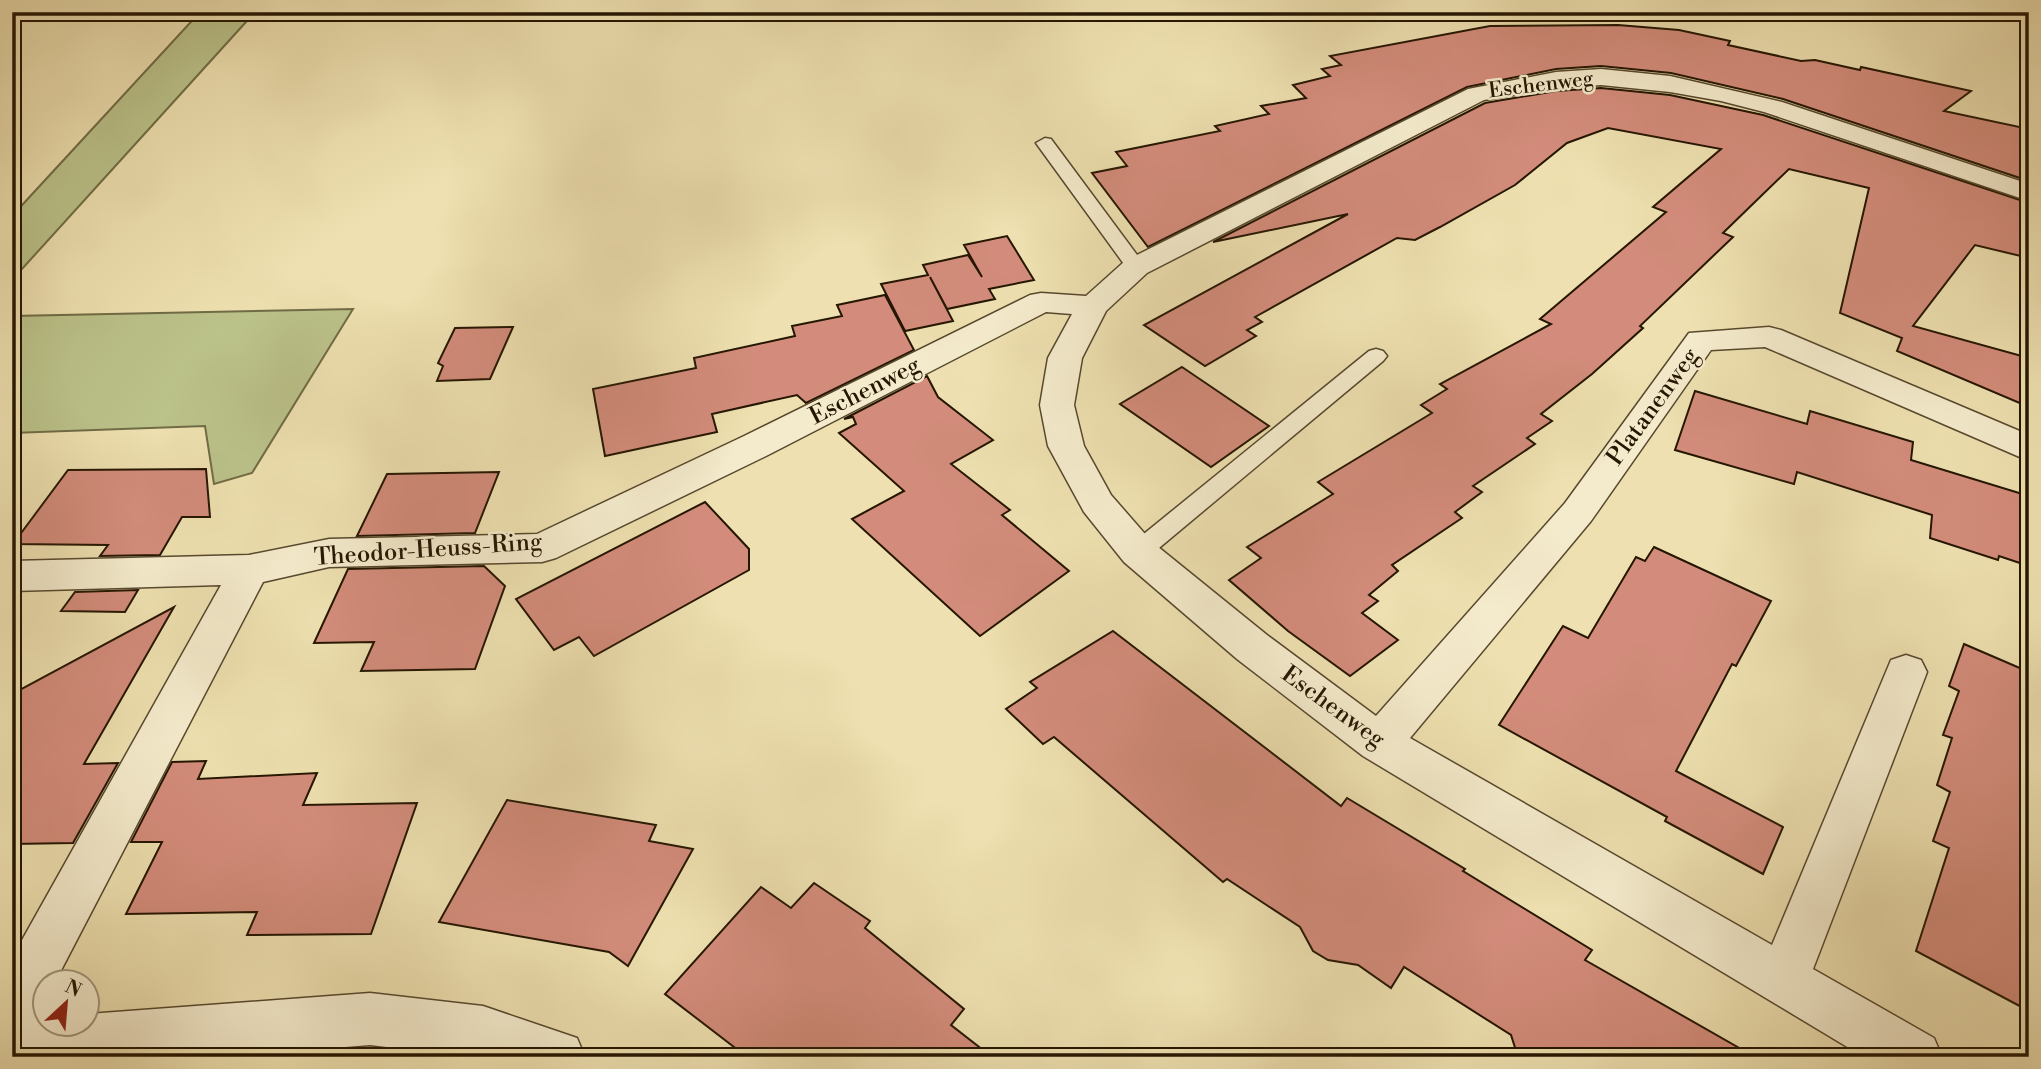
<svg xmlns="http://www.w3.org/2000/svg" width="2041" height="1069" viewBox="0 0 2041 1069" font-family="'Libre Bodoni',serif">
<style>
.green{fill:#bbc28a;stroke:#706c46;stroke-width:2}
.building{fill:#d38c7b;stroke:#251602;stroke-width:2}
.lines{fill:none;stroke-linecap:round;stroke-linejoin:round}
.service-casing{stroke:#57482e;stroke-width:3}
.minor-casing{stroke:#57482e;stroke-width:3}
.service{fill:#f4ebcc;fill-rule:evenodd}
.minor{fill:#f4ebcc;fill-rule:evenodd}
.labels{text-anchor:middle;dominant-baseline:central;stroke-width:5;stroke-linejoin:round;paint-order:stroke}
.far-street-label{font-size:21px;fill:#251602;stroke:#f4ebcc}
.street-label{font-size:24px;fill:#251602;stroke:#f4ebcc}
</style>
<rect width="100%" height="100%" fill="#eee0b0"/>
<filter id="stains"><feTurbulence type="fractalNoise" baseFrequency=".00286" numOctaves="4"/><feColorMatrix values="0 0 0 0 .2 0 0 0 0 .09 0 0 0 0 .02 0 0 0 .5 -.17"/></filter>
<radialGradient id="worn" r=".72"><stop offset=".6" stop-color="#630" stop-opacity="0"/><stop offset="1" stop-color="#630" stop-opacity=".3"/></radialGradient>
<g class="green">
<polygon points="200,12 255,12 12,280 12,216"/>
<polygon points="353,309 252,473 214,484 205,426 12,433 12,316"/>
</g>
<g class="building">
<polygon points="1618,25 1679,30 1730,41 1728,45 1801,61 1815,60 1860,70 1861,67 1971,91 1944,111 2029,129 2029,181 1783,99 1671,73 1601,66 1556,69 1467,87 1148,247 1092,173 1127,166 1116,152 1220,131 1215,126 1269,114 1261,106 1306,98 1293,85 1330,76 1322,69 1341,65 1330,56 1490,26"/>
<polygon points="1601,88 1670,95 1763,115 2029,203 2029,258 1975,245 1913,326 2029,358 2029,407 1897,351 1902,338 1840,313 1869,188 1789,169 1723,233 1733,237 1640,326 1643,328 1592,374 1541,414 1552,421 1527,438 1535,444 1473,486 1482,492 1455,512 1462,518 1392,565 1398,571 1369,595 1378,601 1362,613 1398,640 1350,676 1288,631 1229,580 1261,558 1247,547 1333,494 1318,482 1432,413 1421,405 1447,389 1440,384 1551,324 1540,319 1666,212 1653,207 1721,149 1608,128 1567,143 1515,185 1440,227 1415,240 1397,238 1255,317 1262,322 1247,330 1256,336 1205,366 1144,325 1348,214 1213,242 1485,103 1556,91"/>
<polygon points="1007,236 1034,280 989,289 995,299 947,309 930,277 953,321 905,331 881,284 928,275 923,265 968,255 982,277 964,245"/>
<polygon points="885,295 914,350 806,403 797,395 712,414 717,432 605,456 593,389 696,368 694,358 795,336 792,326 842,316 837,305"/>
<polygon points="513,327 490,379 437,381 443,366 438,363 455,328"/>
<polygon points="1182,367 1269,426 1211,467 1120,404"/>
<polygon points="927,376 938,397 993,440 951,464 1010,510 1002,515 1069,571 980,636 852,519 904,491 839,433 856,424 853,417 844,419"/>
<polygon points="1695,391 1807,424 1810,411 1913,442 1911,460 2029,496 2029,566 1999,556 1998,560 1930,538 1932,515 1797,472 1794,484 1675,450"/>
<polygon points="206,469 210,517 182,517 160,555 100,556 108,545 13,544 68,470"/>
<polygon points="499,472 475,533 357,536 387,474"/>
<polygon points="705,502 749,549 749,570 594,656 579,637 554,650 516,599"/>
<polygon points="1654,547 1771,601 1736,666 1732,664 1676,771 1783,827 1763,874 1665,821 1667,817 1499,725 1563,626 1588,638 1636,557 1645,561"/>
<polygon points="484,566 505,586 475,669 361,671 374,642 314,643 348,569"/>
<polygon points="138,590 125,612 61,611 75,592"/>
<polygon points="174,607 84,764 118,763 73,843 12,844 12,694"/>
<polygon points="1113,631 1341,806 1347,798 1465,869 1463,871 1592,950 1585,960 1755,1057 1518,1057 1511,1035 1404,967 1391,988 1358,965 1328,960 1313,951 1300,927 1227,879 1223,882 1054,737 1043,744 1006,709 1037,688 1030,682"/>
<polygon points="1964,644 2029,672 2029,1011 1916,951 1949,848 1933,841 1950,792 1937,785 1952,738 1943,735 1959,691 1949,686"/>
<polygon points="206,761 198,779 317,773 303,805 417,803 371,934 247,935 257,912 126,914 162,842 131,842 172,762"/>
<polygon points="507,800 656,825 649,841 693,849 628,966 609,952 439,922"/>
<polygon points="814,883 870,921 865,928 964,1009 951,1025 992,1057 747,1057 665,994 761,887 791,908"/>
</g>
<g class="lines">
<defs>
<g id="service">
<polygon points="1045,138 1051,139 1143,263 1146,267 1143,271 1129,271 1036,143"/>
<polygon points="1376,349 1383,351 1387,356 1383,361 1147,558 1138,561 1129,558 1126,552 1129,546 1369,351"/>
</g>
<polygon id="minor" points="1601,69 1670,76 1782,102 2029,184 2029,201 1764,112 1721,101 1670,92 1601,85 1556,88 1484,100 1147,273 1106,311 1082,358 1074,405 1084,446 1111,495 1152,542 1267,635 1376,716 1565,503 1689,333 1769,327 1781,330 2029,435 2029,461 1765,347 1711,350 1591,521 1410,738 1772,945 1891,660 1906,655 1921,660 1927,672 1813,969 1934,1038 1942,1057 1864,1057 1363,756 1237,659 1124,562 1084,512 1048,446 1040,405 1048,358 1072,314 1046,312 768,455 556,558 542,562 329,567 263,582 55,982 46,982 46,999 42,1007 46,1024 88,1024 88,1014 370,993 483,1006 577,1038 585,1057 469,1057 370,1045 222,1057 12,1057 12,958 221,585 12,591 12,561 249,555 329,539 537,534 742,437 1030,295 1041,293 1086,296 1125,261 1468,89 1556,72"/>
</defs>
<use href="#service" class="service-casing"/>
<use href="#minor" class="minor-casing"/>
<use href="#service" class="service"/>
<use href="#minor" class="minor"/>
</g>
<g class="labels">
<g class="far-street-label">
<text transform="translate(1541 85) rotate(-7)">Eschenweg</text>
</g>
<g class="street-label">
<text transform="translate(865 391) rotate(-27)">Eschenweg</text>
<text transform="translate(1653 407) rotate(-54)">Platanenweg</text>
<text transform="translate(428 550) rotate(-4)">Theodor-Heuss-Ring</text>
<text transform="translate(1333 707) rotate(36)">Eschenweg</text>
</g>
</g>
<rect width="2041" height="1069" fill="none" stroke="#eee0b0" stroke-width="42"/>
<rect x="14" y="14" width="2013" height="1041" fill="none" stroke="#251602" stroke-width="3.5"/>
<rect x="21" y="21" width="1999" height="1027" fill="none" stroke="#251602" stroke-width="2"/>
<g transform="translate(66 1003) rotate(26)"><circle r="33" fill="#f4ebcc" stroke="#a1967b" stroke-width="2"/>
<path d="M0-5L12 26L0 18L-12 26Z" fill="#8f2418"/>
<text y="-10" font-size="19" font-weight="bold" text-anchor="middle" fill="#251602">N</text>
</g>
<rect width="100%" height="100%" filter="url(#stains)"/>
<rect width="100%" height="100%" fill="url(#worn)"/>
</svg>
